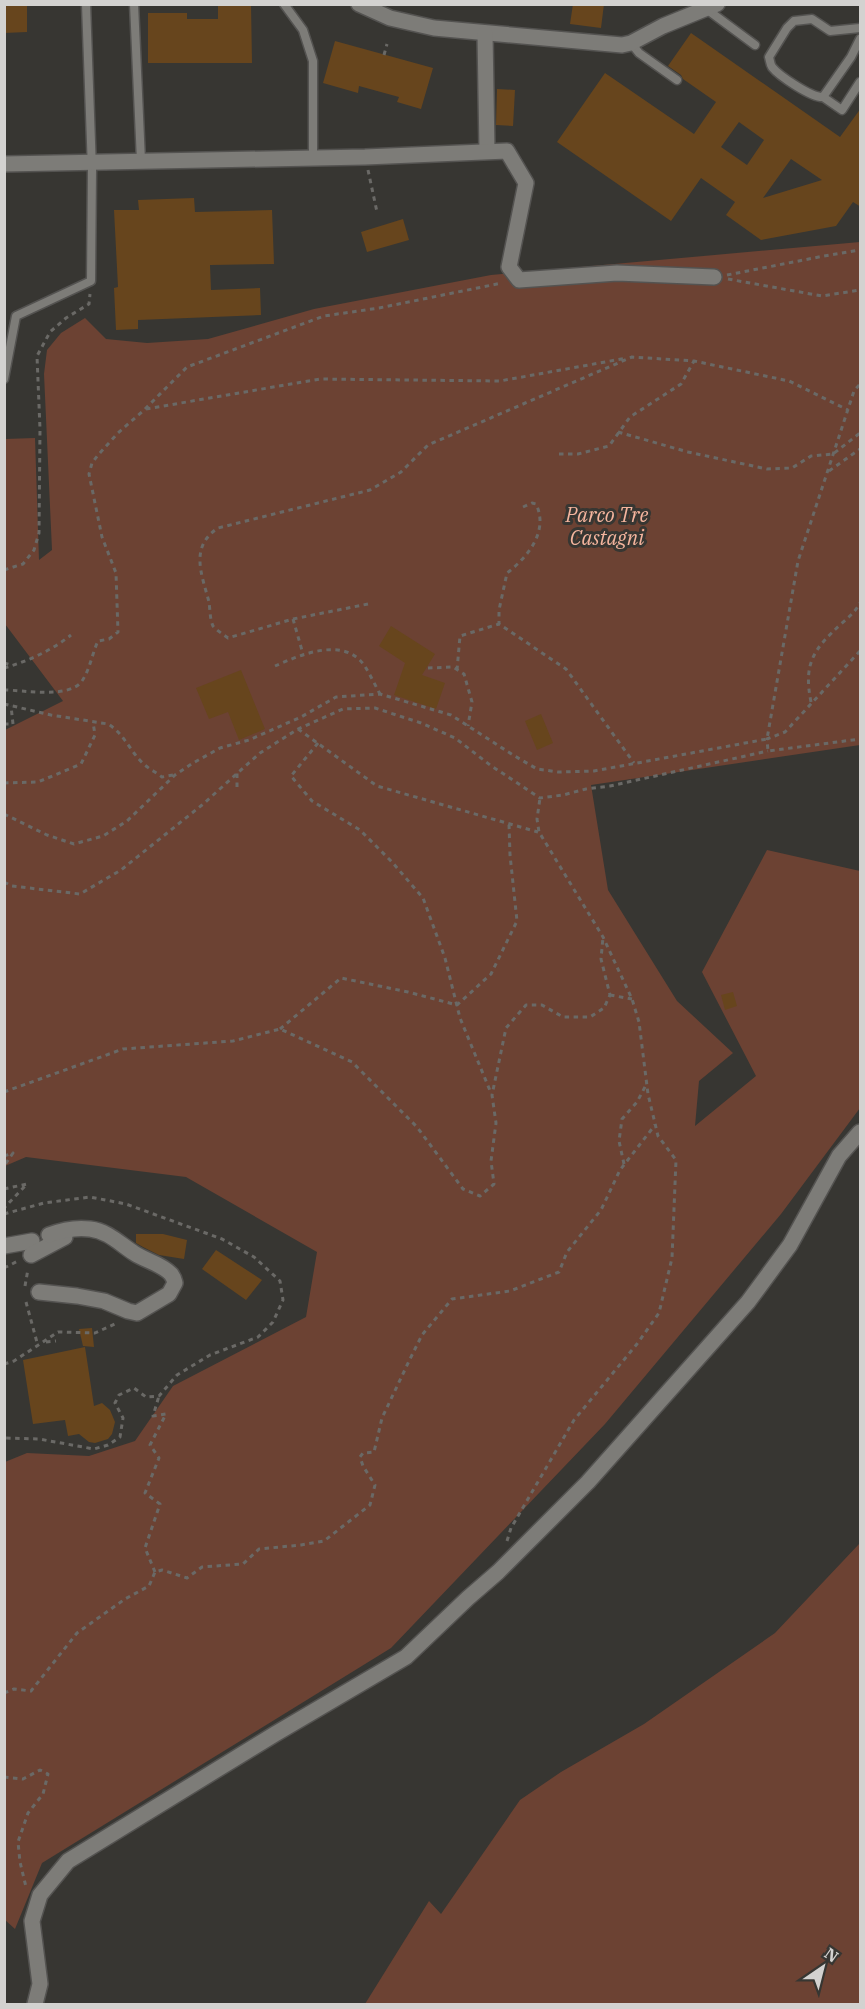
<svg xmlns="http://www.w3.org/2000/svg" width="865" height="2009" viewBox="0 0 865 2009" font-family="'IBM Plex Serif',serif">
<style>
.green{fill:#6c4233}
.building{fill:#67451d;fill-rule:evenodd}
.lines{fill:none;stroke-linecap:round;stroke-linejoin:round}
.service-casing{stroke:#545351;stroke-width:11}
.minor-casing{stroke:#545351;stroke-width:18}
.path{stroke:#6a6966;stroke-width:3;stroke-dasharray:4.5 4.5;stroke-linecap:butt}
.service{stroke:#7d7c78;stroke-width:8}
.minor{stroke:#7d7c78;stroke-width:15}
.labels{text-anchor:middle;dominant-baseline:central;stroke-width:6;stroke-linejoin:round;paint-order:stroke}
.park-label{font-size:20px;font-style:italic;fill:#f5b59e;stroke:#373632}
</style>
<rect width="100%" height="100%" fill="#373632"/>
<g class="green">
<polygon points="860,242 860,745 591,785 608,890 677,1001 733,1053 699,1081 695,1126 756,1076 702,972 767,850 860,871 860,1108 781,1214 605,1424 391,1648 42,1863 15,1929 4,1919 5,1462 27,1453 89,1456 135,1441 173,1386 306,1317 317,1252 186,1177 26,1157 5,1166 5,730 63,701 5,624 5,439 35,438 39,560 52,550 44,374 47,350 61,333 85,318 106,339 147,343 208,339 314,309 491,275"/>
<polygon points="860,1543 860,2004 365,2004 429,1901 441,1914 520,1800 561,1772 644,1724 775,1633"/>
</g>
<g class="building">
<polygon points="4,4 27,4 27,32 4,33"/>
<polygon points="218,4 251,4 252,63 148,63 148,13 187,13 187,19 218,19"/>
<polygon points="573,4 604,4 601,28 570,24"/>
<path d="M691,33L840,137L861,108V207L853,202L836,226L761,240L726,215L735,202L701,178L671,221L557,142L605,73L694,134L716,102L683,79L681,75L668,66ZM739,122L764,140L747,165L721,147ZM791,159L822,180L763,198Z"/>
<polygon points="335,41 433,68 421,109 397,102 399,97 359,86 358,93 323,83"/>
<polygon points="497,89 515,90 513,126 496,125"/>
<polygon points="194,198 195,212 272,210 274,264 210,265 211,290 260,288 261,315 138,320 138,329 116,330 114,288 118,287 114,210 139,210 138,200"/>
<polygon points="403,219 409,240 367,252 361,232"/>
<polygon points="391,626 435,654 422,675 445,683 436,709 394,695 405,663 379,646"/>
<polygon points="241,670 265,729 239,740 228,712 209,719 196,688"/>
<polygon points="541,714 553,743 537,750 525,721"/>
<polygon points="733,992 737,1006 725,1010 721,995"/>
<polygon points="136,1234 163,1234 187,1240 184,1259 159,1255 143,1247 136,1243"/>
<polygon points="216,1250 262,1280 246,1300 202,1269"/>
<polygon points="92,1328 94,1347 83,1346 79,1329"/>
<polygon points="85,1347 94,1406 102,1403 110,1410 115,1422 112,1434 108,1439 95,1443 89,1442 79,1434 68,1436 65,1420 33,1424 23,1360"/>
</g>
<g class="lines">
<defs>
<g id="service">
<polyline points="134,4 141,161"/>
<polyline points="284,4 303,30 313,61 313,158"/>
<polyline points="705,8 755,45"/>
<path d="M860,28L830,31L812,19L794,21L787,28L769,57C770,60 770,64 772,67C779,76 812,98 823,97L851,57L860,39"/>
<polyline points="631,43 639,53 677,80"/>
<polyline points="823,97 842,110 860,82"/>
<polyline points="4,379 16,316 91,281 92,170 86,4"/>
</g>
<g id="minor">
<polyline points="359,4 390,18 434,28 622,45 631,43 663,26 717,4"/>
<polyline points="485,34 487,151"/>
<polyline points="4,164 365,157 507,151 526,183 509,267 519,280 617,273 714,277"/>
<polyline points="4,1246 32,1241"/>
<polyline points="31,1255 65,1237"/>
<path d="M39,1292L77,1296L104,1301L128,1311L137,1313L169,1294L175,1283C174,1279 174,1278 171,1274C162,1264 146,1261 134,1253C120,1244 108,1231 90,1229C75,1227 62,1230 49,1235"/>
<polyline points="35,2004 40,1984 32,1921 40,1895 68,1861 275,1734 406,1657 468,1598 498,1572 588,1482 748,1302 790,1245 839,1156 860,1132"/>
</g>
</defs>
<use href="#service" class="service-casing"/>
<use href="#minor" class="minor-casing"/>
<g class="path">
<polyline points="384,55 387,44"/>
<polyline points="368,170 377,212"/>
<polyline points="727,275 824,256 860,250"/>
<polyline points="728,279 822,296 860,290"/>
<polyline points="146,409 320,379 500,381 627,358"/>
<polyline points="618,432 688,452 767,469 792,468 811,456 833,454 860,433"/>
<polyline points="559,454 578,454 609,446 630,417 681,384 694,361"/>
<polyline points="829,471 860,449"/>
<path d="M523,507L532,503L536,504C549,531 528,557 507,573L499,610V624L566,669L634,763"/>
<polyline points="4,570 23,564 34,550 39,533 40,429 37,356 50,332 66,318 89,304 90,294"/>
<path d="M368,604L293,619L228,638C224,635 216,630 213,626C210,620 210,609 209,602C202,575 189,547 218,528L370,490L401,472L428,445L632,357L694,361L789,381L848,410"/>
<polyline points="293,619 303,654"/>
<polyline points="860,651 785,732 767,739 768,751 860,739"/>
<polyline points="4,663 12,665"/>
<path d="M275,666C300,655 343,636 364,665C370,674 375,685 380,694"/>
<path d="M4,668C28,661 51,651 71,635"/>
<polyline points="428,668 453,667 464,674 472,702 468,726"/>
<polyline points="457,670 460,636 499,624"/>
<path d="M4,690C24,690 69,699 82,681C90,669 92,654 98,641L109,639L118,632L116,573L102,537L89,474L92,463L98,455L118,433L144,410L187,367L324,316L379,308L502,283"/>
<path d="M811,702C803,663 814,649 841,624C849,617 856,611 860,603"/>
<path d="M4,704L51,715L108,724C125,734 131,754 146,766C151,770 157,773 162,777L173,775"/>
<polyline points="4,724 13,724 11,706"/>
<polyline points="298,729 377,786 538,832"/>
<polyline points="318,743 291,776 312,801 360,830 392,862 423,898 445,958 460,1018 491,1093"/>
<polyline points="4,783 38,782 81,764 95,735 93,722"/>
<polyline points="237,787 237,773"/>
<polyline points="4,814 47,835 74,844 103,836 127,821 175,775 193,763 220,748 249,740 301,717 336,697 380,694 451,715 513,755 537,769 558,772 594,771 767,739 798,561 854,391 860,384"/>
<polyline points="4,882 12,886 80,894 121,870 202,805 260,753 298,729 343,709 375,708 421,723 455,738 490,765 540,798 563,795 586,789 610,786 768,751"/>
<polyline points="610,995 632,999"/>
<polyline points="280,1029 341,978 408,992 457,1005 491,974 517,921 510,855 509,824"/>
<polyline points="4,1092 123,1049 233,1041 280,1029 352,1062 417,1127 463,1189 480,1196 494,1184 491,1161 496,1123 492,1095 506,1028 526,1005 542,1005 563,1017 590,1017 604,1008 610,995 601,959 603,937"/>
<polyline points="4,1156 13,1153 4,1166"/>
<polyline points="624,1164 619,1141 622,1119 637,1102 646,1085"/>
<polyline points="4,1189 27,1184 4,1208"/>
<polyline points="4,1214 44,1203 90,1197 126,1204 222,1239 254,1257 280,1281 283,1300 273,1322 258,1337 210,1355 177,1375 159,1396 146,1397 134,1388 119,1395 115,1403 123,1418 120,1437 108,1445 94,1449 39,1439 4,1438"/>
<polyline points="4,1268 18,1261"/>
<polyline points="25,1286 28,1269"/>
<polyline points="26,1302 38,1346"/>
<polyline points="46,1342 56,1341"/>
<polyline points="4,1364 14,1361 58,1332 95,1333 117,1323"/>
<polyline points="507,1541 511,1528 574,1420 637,1344 659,1313 672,1258 676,1160 658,1136 648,1094 639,1022 632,999 603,937 539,832 537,819 540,798"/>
<polyline points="155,1572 145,1548 160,1504 145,1493 159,1458 150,1445 166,1414 153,1416 159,1396"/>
<polyline points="4,1693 14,1689 31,1691 77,1633 125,1599 149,1586 155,1572 162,1570 187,1578 202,1567 243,1564 259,1549 301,1545 324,1541 370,1505 375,1485 363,1466 360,1457 363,1453 374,1452 382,1418 410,1359 422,1335 452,1299 510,1291 559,1272 567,1252 601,1210 620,1170 655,1125"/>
<polyline points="4,1777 23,1779 40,1770 48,1774 43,1794 28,1813 18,1842 20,1862 26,1887"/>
</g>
<use href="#service" class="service"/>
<use href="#minor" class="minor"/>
</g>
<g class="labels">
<g class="park-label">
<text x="607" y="514">Parco Tre<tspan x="607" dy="23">Castagni</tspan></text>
</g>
</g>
<rect width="865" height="2009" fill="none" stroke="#d3d2d0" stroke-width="12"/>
<g transform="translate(823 1967) rotate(35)" stroke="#373632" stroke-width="4.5" paint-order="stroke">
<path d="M0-4.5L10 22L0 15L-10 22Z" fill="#d3d2d0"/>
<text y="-9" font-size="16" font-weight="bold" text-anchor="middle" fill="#d3d2d0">N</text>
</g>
</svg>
